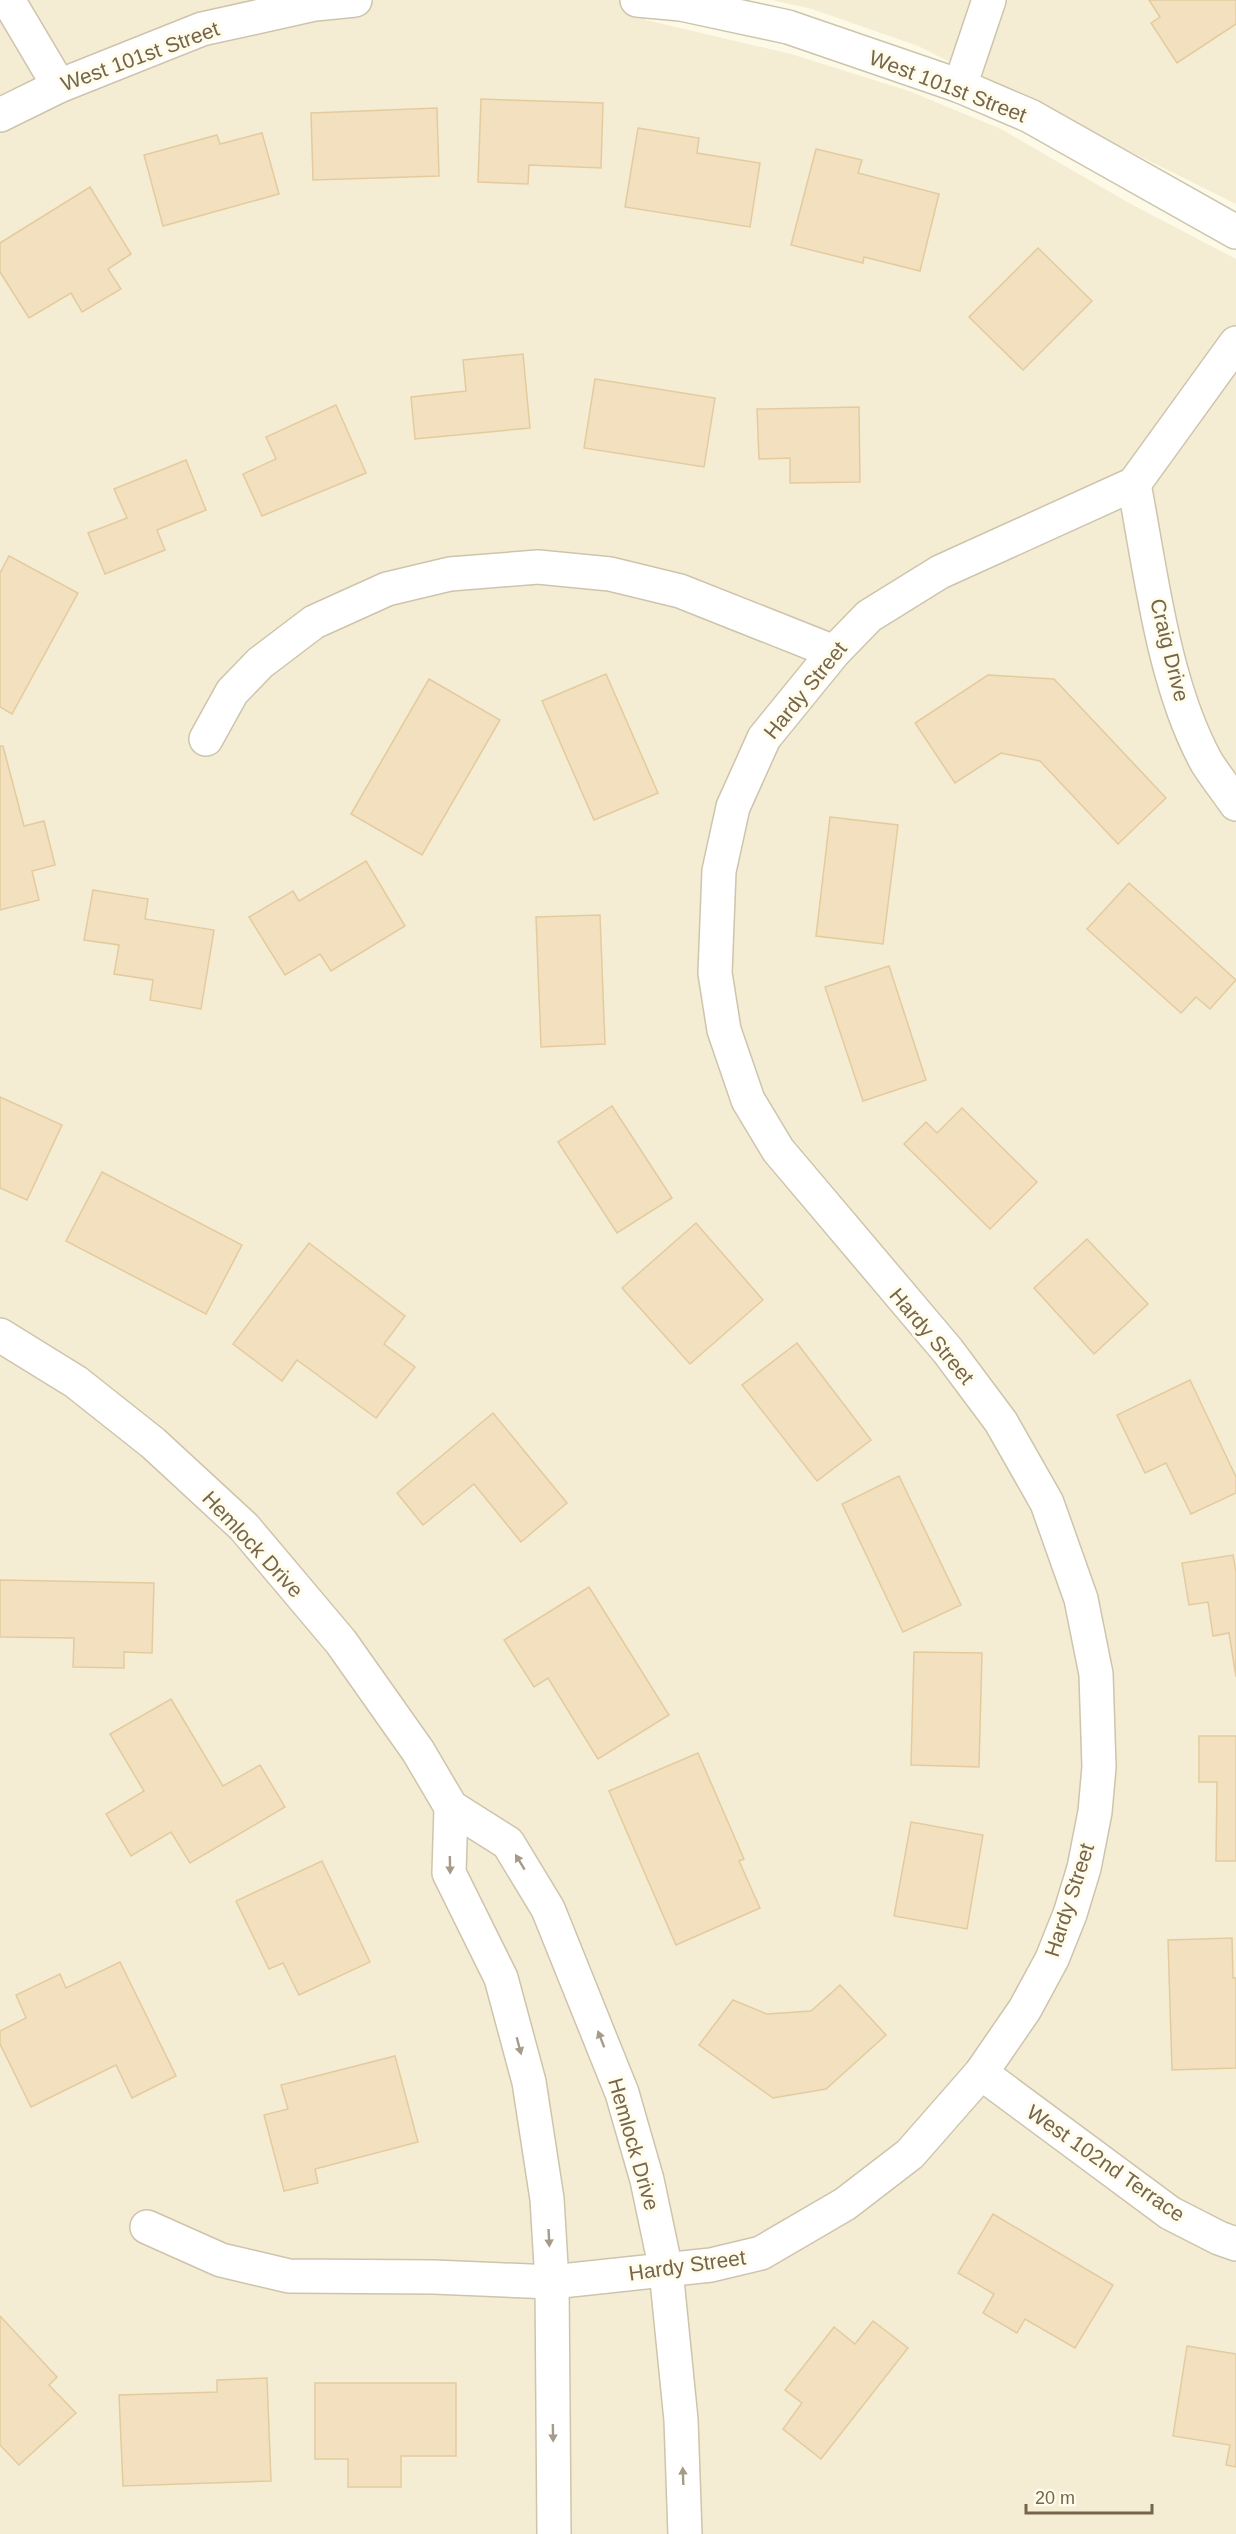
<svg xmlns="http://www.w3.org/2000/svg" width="1236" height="2534" viewBox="0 0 1236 2534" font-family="Arial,sans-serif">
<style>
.residential{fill:#f4edd4}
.building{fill:#f2e0be;stroke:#e4cb9e;stroke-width:1.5}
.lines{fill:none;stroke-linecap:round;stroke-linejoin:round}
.minor-casing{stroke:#cec4ac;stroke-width:36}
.minor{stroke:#fff;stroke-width:33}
.oneway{fill:#a69b89}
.labels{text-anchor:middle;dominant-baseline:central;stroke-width:6;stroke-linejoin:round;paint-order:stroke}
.street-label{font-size:21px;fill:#76654a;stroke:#fffcec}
</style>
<rect width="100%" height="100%" fill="#fcf9e6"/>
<g class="residential">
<polygon points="0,0 648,0 646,20 791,54 909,91 1001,129 1129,203 1236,259 1236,2534 0,2534"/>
<polygon points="772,0 1236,0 1236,204 918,46 812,9"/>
</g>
<g class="building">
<polygon points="1149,0 1236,0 1236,24 1177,63 1151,23 1160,17"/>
<polygon points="481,99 603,103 601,168 529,165 528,184 478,182"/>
<polygon points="437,108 439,176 313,180 311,113"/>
<polygon points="638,128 699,138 697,153 760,163 750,227 625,207"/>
<polygon points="262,133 279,194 163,226 144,155 217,135 220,144"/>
<polygon points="816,149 862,160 858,173 939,194 920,271 864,257 863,263 791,245"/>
<polygon points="90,187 131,254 108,269 121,289 82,312 71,293 29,318 0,272 0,243"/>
<polygon points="1038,248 1092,301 1023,370 969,317"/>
<polygon points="523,354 530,428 415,439 411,397 466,391 463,360"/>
<polygon points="595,379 715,398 704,467 584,448"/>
<polygon points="336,405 366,473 262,516 243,474 276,459 266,437"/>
<polygon points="859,407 860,482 790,483 790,458 759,459 757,409"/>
<polygon points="186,460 206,510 157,530 165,550 105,574 88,533 127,518 114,489"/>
<polygon points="9,556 78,593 12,714 0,707 0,573"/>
<polygon points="606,674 658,793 594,820 542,701"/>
<polygon points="988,675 1054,679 1166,798 1118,844 1040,761 1001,753 955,783 915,723"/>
<polygon points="429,679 500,720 422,855 351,814"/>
<polygon points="0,746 3,746 24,826 44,821 55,865 32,871 39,900 0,910"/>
<polygon points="830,817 898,825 883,944 816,936"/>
<polygon points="366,861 405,926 331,971 320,954 285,975 249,917 293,891 299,901"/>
<polygon points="1129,883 1236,980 1210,1009 1196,997 1181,1013 1087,929"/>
<polygon points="93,890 148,899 145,919 214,930 201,1009 150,1000 153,980 114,974 119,945 84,940"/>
<polygon points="600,915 605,1044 541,1047 536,917"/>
<polygon points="889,966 926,1080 863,1101 825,987"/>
<polygon points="0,1097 62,1125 27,1200 0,1188"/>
<polygon points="612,1106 672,1198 617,1233 558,1142"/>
<polygon points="962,1108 1037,1182 990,1229 904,1144 926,1122 937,1133"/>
<polygon points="102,1172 242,1245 206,1314 66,1241"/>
<polygon points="696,1223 763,1300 690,1364 622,1288"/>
<polygon points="1087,1239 1148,1304 1094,1354 1034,1288"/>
<polygon points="309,1243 405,1316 384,1344 415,1367 376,1418 297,1360 282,1381 233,1344"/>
<polygon points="797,1343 871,1440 817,1481 742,1385"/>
<polygon points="1190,1380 1236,1477 1236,1493 1191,1514 1166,1463 1145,1473 1117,1415"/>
<polygon points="493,1413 567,1503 521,1542 474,1484 423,1525 397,1493"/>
<polygon points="899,1476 961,1605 903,1632 842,1504"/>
<polygon points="1233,1555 1236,1572 1236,1677 1229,1633 1213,1636 1208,1602 1189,1605 1182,1563"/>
<polygon points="0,1580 154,1583 152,1653 124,1652 124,1668 73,1667 74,1638 0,1637"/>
<polygon points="589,1587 669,1715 598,1759 548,1678 534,1687 504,1640"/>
<polygon points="914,1652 982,1653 979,1767 911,1765"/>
<polygon points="171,1699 223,1786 260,1765 285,1807 190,1863 171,1832 131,1856 106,1814 144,1791 110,1734"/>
<polygon points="1199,1736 1236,1736 1236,1861 1216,1861 1217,1782 1199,1782"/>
<polygon points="698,1753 744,1859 739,1861 760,1908 676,1945 609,1791"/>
<polygon points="911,1822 983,1835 967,1929 894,1916"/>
<polygon points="322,1861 370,1962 299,1995 283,1963 269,1969 236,1901"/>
<polygon points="1232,1938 1233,1978 1236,1978 1236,2068 1172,2070 1168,1940"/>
<polygon points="120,1962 176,2076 132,2098 116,2065 31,2107 0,2044 0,2031 26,2018 16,1995 60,1974 66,1988"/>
<polygon points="840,1985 886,2035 826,2089 773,2098 699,2045 733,2000 767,2014 811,2011"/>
<polygon points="395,2056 418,2142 315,2169 318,2183 284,2191 264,2115 288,2109 281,2085"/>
<polygon points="993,2214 1113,2285 1075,2348 1025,2319 1017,2333 983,2313 994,2294 958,2273"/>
<polygon points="0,2316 57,2377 49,2385 76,2413 19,2465 0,2445"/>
<polygon points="873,2321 908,2348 821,2459 783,2429 802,2403 785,2390 834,2327 855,2344"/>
<polygon points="1187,2346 1236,2354 1236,2467 1226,2465 1230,2445 1173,2436"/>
<polygon points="267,2378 271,2481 123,2486 119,2395 217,2392 217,2380"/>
<polygon points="315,2383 456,2383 456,2456 401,2456 401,2487 348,2487 348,2459 315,2459"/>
</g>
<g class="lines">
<defs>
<g id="minor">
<polyline points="8,0 59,86"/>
<polyline points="637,0 681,4 788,27 960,86 1030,116 1236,232"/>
<polyline points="960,86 989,0"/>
<polyline points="0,115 59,86 202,29 315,4 355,0"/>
<path d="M1134,484C1151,572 1163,684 1207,763C1216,777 1227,791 1236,804"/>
<polyline points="206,739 232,692 260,663 314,622 387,589 450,574 538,567 610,574 680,591 834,652"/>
<polyline points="0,1335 76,1382 153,1443 244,1527 341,1642 418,1751 451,1807 508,1843 548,1909 622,2093 647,2180 666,2270 681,2420 685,2534"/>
<polyline points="451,1807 449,1873 501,1978 529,2082 547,2199 552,2282 554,2534"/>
<polyline points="981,2073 1170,2213 1219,2238 1236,2244"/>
<polyline points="147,2227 221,2260 289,2276 434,2277 552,2282 711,2265 761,2253 845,2204 910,2154 981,2073 1025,2009 1052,1959 1070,1914 1084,1868 1095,1812 1099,1767 1096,1674 1081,1599 1047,1503 1001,1422 948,1351 778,1150 748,1100 724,1030 715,973 719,871 733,807 764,738 834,652 869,616 940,572 1134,484 1236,343"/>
</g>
</defs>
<use href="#minor" class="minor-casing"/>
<use href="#minor" class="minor"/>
</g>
<defs><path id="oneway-solid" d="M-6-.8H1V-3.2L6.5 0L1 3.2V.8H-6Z" transform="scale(1.5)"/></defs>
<g class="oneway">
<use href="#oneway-solid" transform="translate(520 1862) rotate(-121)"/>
<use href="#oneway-solid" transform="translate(450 1865) rotate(89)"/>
<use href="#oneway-solid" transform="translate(601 2039) rotate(-111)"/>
<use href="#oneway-solid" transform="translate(519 2046) rotate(75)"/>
<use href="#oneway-solid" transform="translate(549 2238) rotate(87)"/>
<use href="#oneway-solid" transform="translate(553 2433) rotate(89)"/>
<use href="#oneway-solid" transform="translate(683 2476) rotate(-92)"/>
</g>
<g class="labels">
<g class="street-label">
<text transform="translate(140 56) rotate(-20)">West 101st Street</text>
<text transform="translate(948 86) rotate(21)">West 101st Street</text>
<text transform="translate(1170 650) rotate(76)">Craig Drive</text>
<text transform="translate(805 690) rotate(-51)">Hardy Street</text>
<text transform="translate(932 1336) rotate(50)">Hardy Street</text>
<text transform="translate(253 1544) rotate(47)">Hemlock Drive</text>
<text transform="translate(1069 1900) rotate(-72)">Hardy Street</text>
<text transform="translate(634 2144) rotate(74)">Hemlock Drive</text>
<text transform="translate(1106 2163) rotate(35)">West 102nd Terrace</text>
<text transform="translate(687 2265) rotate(-8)">Hardy Street</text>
</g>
</g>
<path d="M1026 2504v9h126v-9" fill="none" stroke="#76654a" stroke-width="3"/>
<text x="1035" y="2504" font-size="18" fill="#76654a" stroke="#fffcec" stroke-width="4.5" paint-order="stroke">20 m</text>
</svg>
